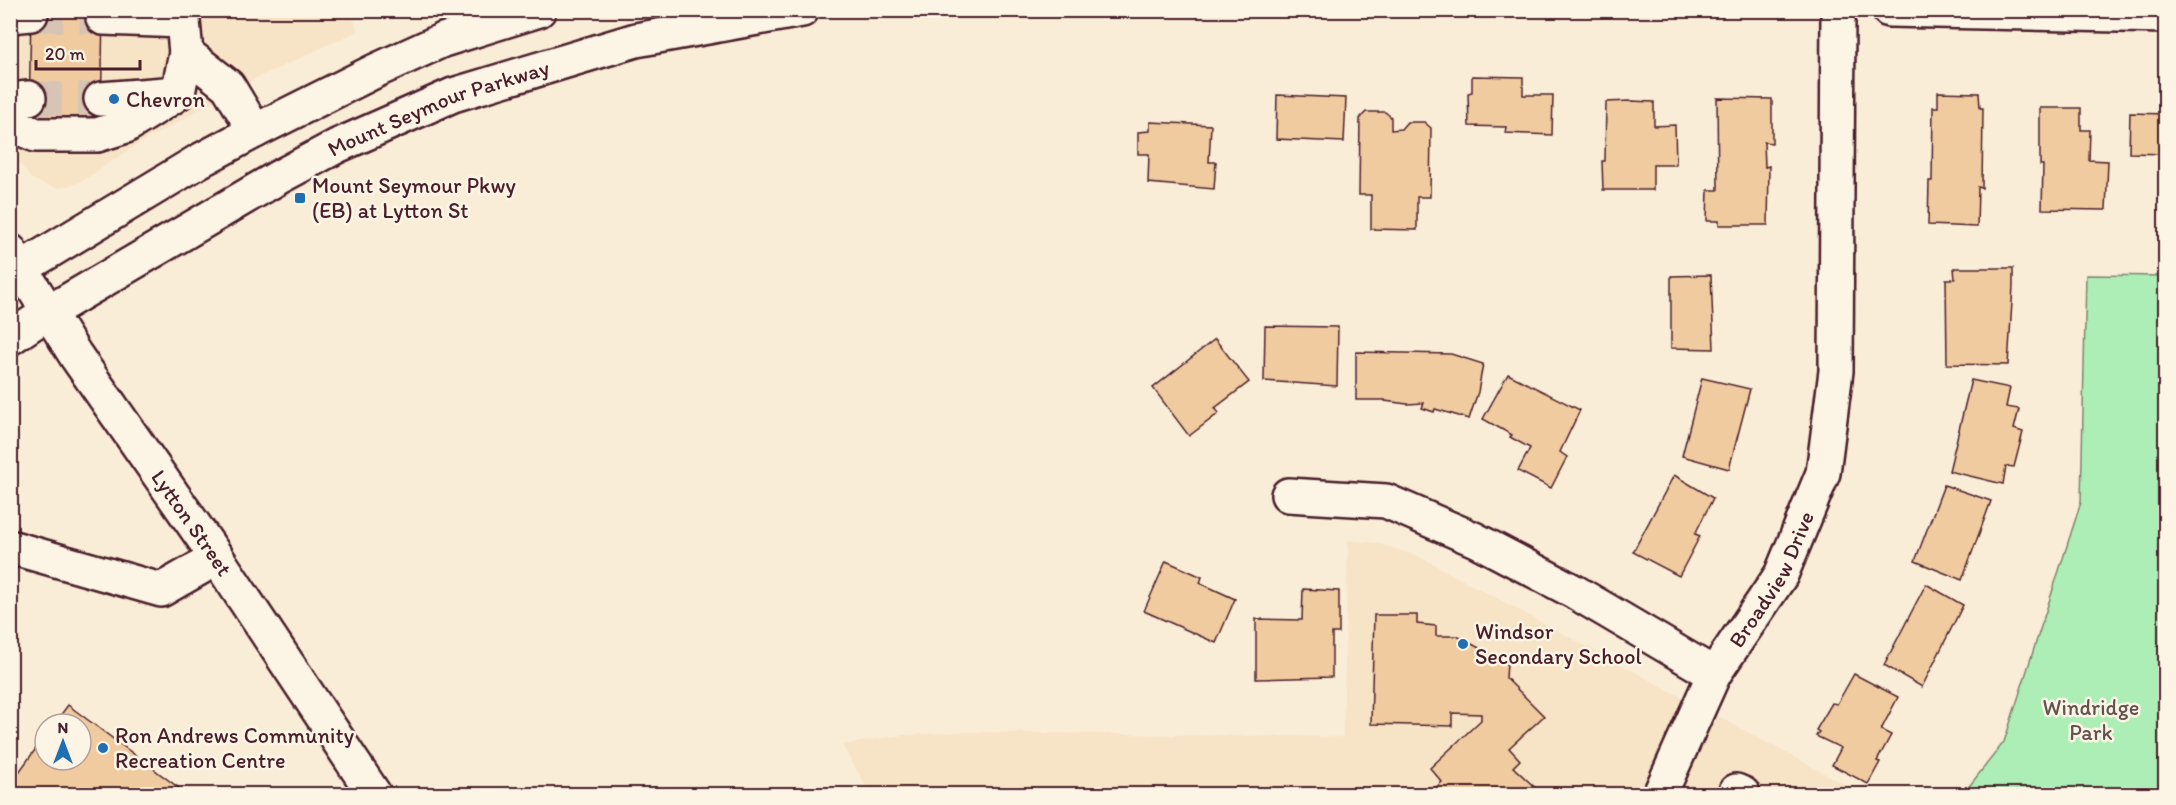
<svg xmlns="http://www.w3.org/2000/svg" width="2176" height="805" viewBox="0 0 2176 805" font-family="Itim,sans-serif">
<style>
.built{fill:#f7e3c6}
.green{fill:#adeeb6;stroke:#7c8670;stroke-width:1.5}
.building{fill:#f0cba0;stroke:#4a1f2b;stroke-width:1.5}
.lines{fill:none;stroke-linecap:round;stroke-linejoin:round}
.minor-tunnel{stroke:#d7c4b5;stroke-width:33;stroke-dasharray:33 16;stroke-linecap:butt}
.minor-casing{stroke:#4a1f2b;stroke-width:38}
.major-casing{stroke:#4a1f2b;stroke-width:38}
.minor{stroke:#fcf5e5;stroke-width:33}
.major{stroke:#fcf5e5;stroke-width:33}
.poi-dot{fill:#1f6fb2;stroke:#fcf5e5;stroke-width:2}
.labels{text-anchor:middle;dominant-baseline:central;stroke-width:5;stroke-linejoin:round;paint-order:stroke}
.poi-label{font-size:22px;fill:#4a1f2b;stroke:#fcf5e5;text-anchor:start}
.street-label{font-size:22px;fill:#4a1f2b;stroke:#fcf5e5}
.park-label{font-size:22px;fill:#63534e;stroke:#fcf5e5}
</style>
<rect width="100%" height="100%" fill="#faedd7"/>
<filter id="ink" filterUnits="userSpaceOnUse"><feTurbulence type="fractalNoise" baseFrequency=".0167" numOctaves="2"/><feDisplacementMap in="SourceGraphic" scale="12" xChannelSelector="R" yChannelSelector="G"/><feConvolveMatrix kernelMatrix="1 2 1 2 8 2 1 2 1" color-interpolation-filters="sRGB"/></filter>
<g filter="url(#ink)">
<g class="built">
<polygon points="11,11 350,11 358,31 244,84 135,146 82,181 73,185 59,188 49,186 32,179 11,153"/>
<polygon points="1348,540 1376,543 1418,556 1863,794 871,794 842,745 903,735 965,732 1343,737"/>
</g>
<polygon class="green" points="2086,275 2165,276 2165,794 1963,794 2004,742 2081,502"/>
<g class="building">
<polygon points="31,10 103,10 101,120 29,119"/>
<polygon points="1472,76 1523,77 1523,95 1553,95 1552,135 1505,133 1506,127 1469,126 1468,93 1472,92"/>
<polygon points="1938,92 1979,93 1980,108 1983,108 1982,188 1978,187 1977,227 1928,225 1929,181 1932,181 1933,107 1938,107"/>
<polygon points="1277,95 1346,98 1344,142 1276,139"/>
<polygon points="1717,98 1772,99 1772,143 1764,142 1765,167 1769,166 1768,225 1719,225 1719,221 1707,221 1708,190 1718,190"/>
<polygon points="1631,101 1654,102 1654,126 1675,125 1676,165 1653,165 1653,190 1603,190 1602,161 1605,161 1606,102"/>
<polygon points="2040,108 2081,108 2081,130 2090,130 2089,160 2108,161 2106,210 2042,209 2043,165 2040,165"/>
<polygon points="1366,112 1385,112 1391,117 1391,130 1401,129 1407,122 1424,122 1431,128 1430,197 1417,197 1417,230 1371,229 1371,195 1359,195 1360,118"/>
<polygon points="2130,113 2166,114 2166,154 2129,153"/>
<polygon points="1150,122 1211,125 1209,162 1216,162 1214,189 1148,183 1149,154 1138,154 1138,132 1150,131"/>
<polygon points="1954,268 2013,268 2013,286 2008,365 1947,364 1946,279 1955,279"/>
<polygon points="1711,275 1714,349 1671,348 1671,276"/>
<polygon points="1265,326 1338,327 1337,386 1264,381"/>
<polygon points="1215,339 1249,382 1215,408 1219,413 1189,436 1153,388"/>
<polygon points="1356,352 1451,354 1483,364 1478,392 1469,419 1435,409 1434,412 1422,408 1424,403 1407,404 1385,401 1385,400 1356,400"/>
<polygon points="1508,374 1580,410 1560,452 1567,457 1551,488 1518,471 1530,448 1510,437 1512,435 1483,419"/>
<polygon points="1702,378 1750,389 1729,469 1682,456"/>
<polygon points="1971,380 2010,388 2006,407 2019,409 2014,429 2023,432 2014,467 2006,466 2003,484 1949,471"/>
<polygon points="1674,475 1713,498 1695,534 1700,536 1679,576 1633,552"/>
<polygon points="1944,485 1991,501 1962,580 1915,561"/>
<polygon points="1166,561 1202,577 1200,583 1235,599 1216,643 1144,611"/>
<polygon points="1926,584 1963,605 1922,687 1884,665"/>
<polygon points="1303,589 1339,591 1339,633 1332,633 1332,677 1256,679 1256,619 1302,620"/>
<polygon points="1374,615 1417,615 1417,624 1436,626 1436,636 1457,636 1507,663 1506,678 1544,716 1509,748 1520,760 1513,767 1542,794 1428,794 1442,782 1430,768 1481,720 1481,714 1452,713 1452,726 1371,724"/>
<polygon points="1854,674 1898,697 1881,730 1891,735 1877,761 1880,762 1868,784 1832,765 1841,748 1816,736 1819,732 1816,730 1832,703 1837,704"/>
<polygon points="68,705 187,794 10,794 10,776 14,779 45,736 45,760 81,760 81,724 54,724"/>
</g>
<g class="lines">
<g class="minor-tunnel">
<polyline points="31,14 103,18"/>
<polyline points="29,98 101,99"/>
</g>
<defs>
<g id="minor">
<polyline points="10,16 31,14"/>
<polyline points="103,18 183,21 186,53"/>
<polyline points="101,99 178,93 186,53 228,86 255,131"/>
<polyline points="10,100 29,98"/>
<polyline points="10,117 13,125 36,135 97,135 126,126 174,96"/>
<path id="s1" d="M10,251L76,356L217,558L374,794"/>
<polyline points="1288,495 1386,501 1476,540 1575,592 1714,674"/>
<polyline points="10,547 161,590 217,558"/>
<polyline points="1736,791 1743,794"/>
<path id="s2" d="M1660,794L1714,674L1781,575L1823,473L1836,371L1838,10"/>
</g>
<g id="major">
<polyline points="1889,10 2166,16"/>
<polyline points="10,275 199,161 255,131 375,71 443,40 539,10"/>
<path id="s3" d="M10,338L49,312L279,177L337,146L453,95L636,40L802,10"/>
</g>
</defs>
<use href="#minor" class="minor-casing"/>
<use href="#major" class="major-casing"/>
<use href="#minor" class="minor"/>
<use href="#major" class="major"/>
</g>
</g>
<g class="poi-dot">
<circle cx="114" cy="99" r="6"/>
<rect x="294" y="192" width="12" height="12" rx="3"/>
<circle cx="1463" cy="644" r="6"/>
<circle cx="103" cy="748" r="6"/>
</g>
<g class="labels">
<g class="poi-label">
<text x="126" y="99">Chevron</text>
<text x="312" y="185">Mount Seymour Pkwy<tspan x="312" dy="25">(EB) at Lytton St</tspan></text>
<text x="1475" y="631">Windsor<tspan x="1475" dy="25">Secondary School</tspan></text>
<text x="115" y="735">Ron Andrews Community<tspan x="115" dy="25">Recreation Centre</tspan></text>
</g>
<g class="street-label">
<text stroke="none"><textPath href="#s3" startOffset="488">Mount Seymour Parkway</textPath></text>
<text stroke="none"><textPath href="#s1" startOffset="327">Lytton Street</textPath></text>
<text stroke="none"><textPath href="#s2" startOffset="243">Broadview Drive</textPath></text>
</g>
<g class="park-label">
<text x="2091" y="707">Windridge<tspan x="2091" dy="25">Park</tspan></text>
</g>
</g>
<rect width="2176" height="805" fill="none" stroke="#fcf5e5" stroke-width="36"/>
<rect x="18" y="18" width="2140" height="769" fill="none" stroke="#4a1f2b" stroke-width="2" filter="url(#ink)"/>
<g transform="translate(63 742)"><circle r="28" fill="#fcf5e5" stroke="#b59f9b" stroke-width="1.5"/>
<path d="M0-4.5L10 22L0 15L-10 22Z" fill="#1f6fb2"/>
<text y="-9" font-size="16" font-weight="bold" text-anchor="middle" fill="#4a1f2b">N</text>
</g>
<path d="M36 60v9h104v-9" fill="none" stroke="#4a1f2b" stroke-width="3"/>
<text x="45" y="60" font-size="18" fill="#4a1f2b" stroke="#fcf5e5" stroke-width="4.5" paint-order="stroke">20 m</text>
</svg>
